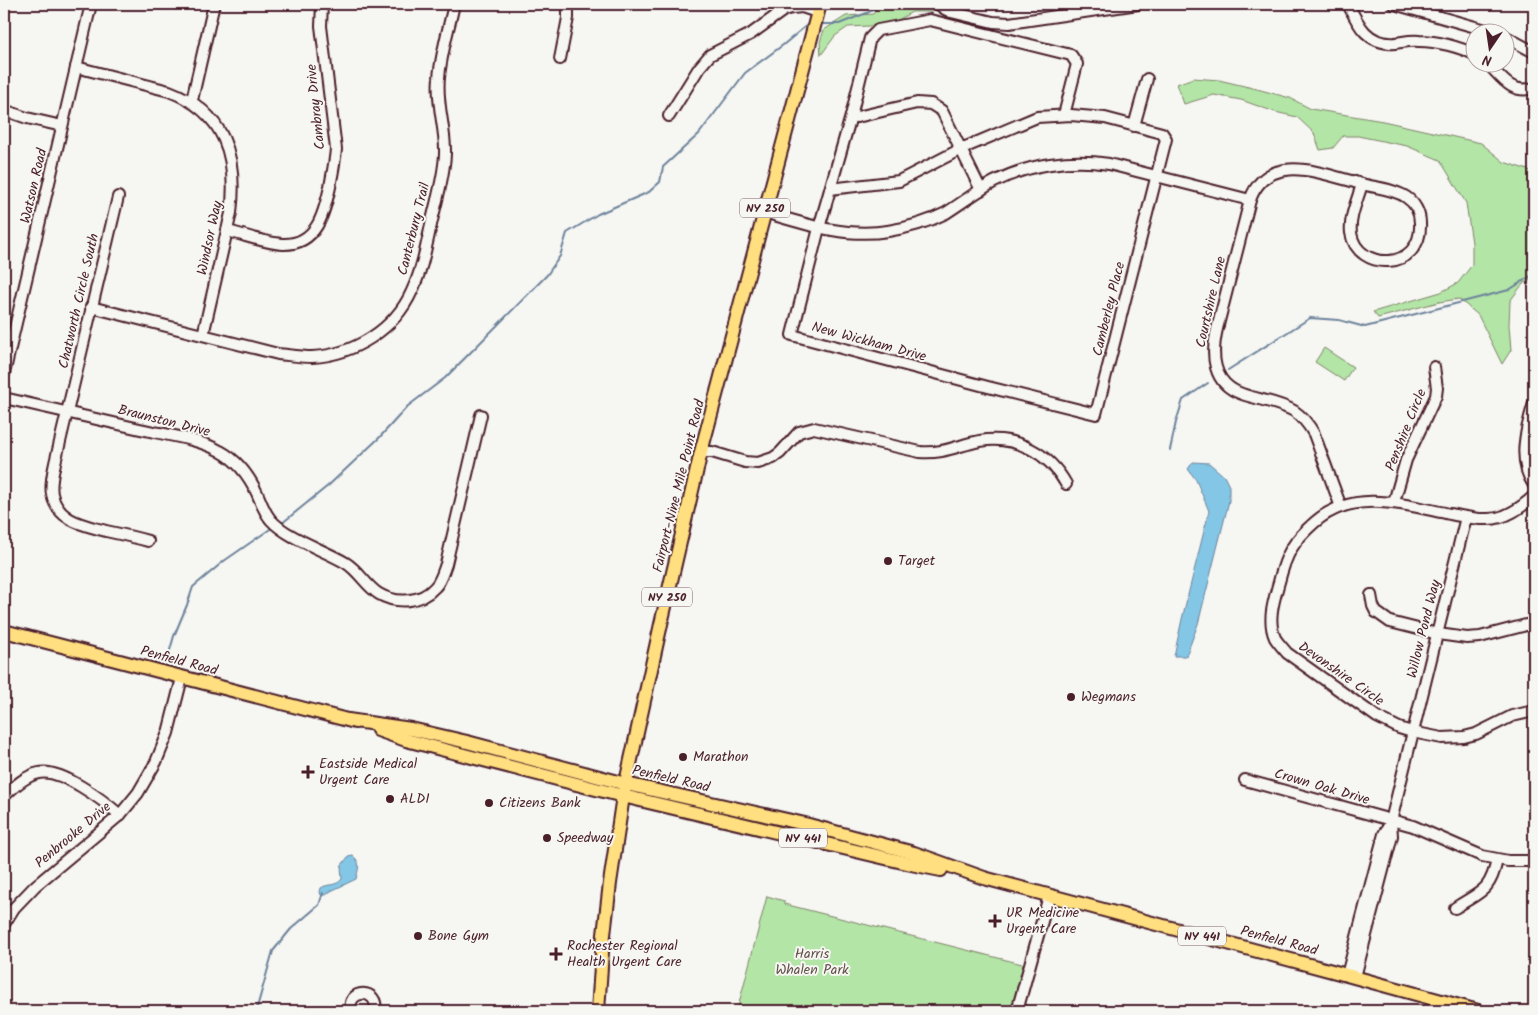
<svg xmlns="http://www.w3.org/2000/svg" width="1538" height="1015" viewBox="0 0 1538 1015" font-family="Kalam,sans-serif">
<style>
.green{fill:#b2e5a6;stroke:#7e8268}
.water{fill:#84c6e5;stroke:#6d839b}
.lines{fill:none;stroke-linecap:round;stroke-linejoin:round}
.stream{stroke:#6d839b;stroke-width:2}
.minor-casing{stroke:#4a1f2b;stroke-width:14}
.major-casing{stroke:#4a1f2b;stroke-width:16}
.minor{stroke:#f6f6f2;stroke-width:10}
.major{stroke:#ffdf80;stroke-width:12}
.poi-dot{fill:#4a1f2b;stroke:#f6f6f2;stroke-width:2}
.labels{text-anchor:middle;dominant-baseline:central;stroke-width:4;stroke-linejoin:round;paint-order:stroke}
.shield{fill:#f6f6f2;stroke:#7e6067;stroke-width:1}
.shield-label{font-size:12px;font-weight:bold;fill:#4a1f2b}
.street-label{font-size:14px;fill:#4a1f2b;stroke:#f6f6f2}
.poi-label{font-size:14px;fill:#4a1f2b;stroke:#f6f6f2;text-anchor:start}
.park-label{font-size:14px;fill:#64504a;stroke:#f6f6f2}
</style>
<rect width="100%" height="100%" fill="#f6f6f2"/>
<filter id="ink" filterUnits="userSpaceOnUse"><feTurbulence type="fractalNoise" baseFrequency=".02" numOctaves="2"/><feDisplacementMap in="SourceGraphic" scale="10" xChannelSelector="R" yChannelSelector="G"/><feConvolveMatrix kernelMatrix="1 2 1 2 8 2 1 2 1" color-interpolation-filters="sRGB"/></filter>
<g filter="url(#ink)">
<g class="green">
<polygon points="880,4 925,4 933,12 912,12 891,24 869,26 848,27 835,36 821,55 820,42 824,30 846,16 873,14"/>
<polygon points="1193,78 1219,80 1257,89 1290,98 1311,109 1383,121 1481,143 1504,162 1534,172 1534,277 1522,285 1510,301 1509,325 1511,350 1502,364 1478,315 1459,299 1439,302 1378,318 1373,312 1441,292 1458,283 1472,265 1472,243 1466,203 1440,160 1407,146 1358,136 1343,136 1333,148 1320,150 1314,133 1297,117 1275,112 1241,100 1214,95 1184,104 1177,84"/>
<polygon points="1324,348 1353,367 1344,381 1315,362"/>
<polygon points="767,896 784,901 784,904 1026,965 1014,1011 737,1011"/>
</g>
<g class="water">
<polygon points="1193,462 1209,463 1224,476 1229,486 1229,501 1198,624 1186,656 1174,656 1182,619 1209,511 1196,480 1188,469"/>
<path d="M353,856C362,863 358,869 356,879L331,891L326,895H321L320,892L321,888C328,883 336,887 342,879L341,866L348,857Z"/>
</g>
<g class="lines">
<g class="stream">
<polyline points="823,24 839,24 869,12 883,4"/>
<polyline points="1228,370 1310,318 1339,320 1365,327 1509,290 1534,274"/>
<polyline points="1170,450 1176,422 1183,400 1208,383"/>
<polyline points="281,524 329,485 379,438 408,406 445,378 468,355 547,275 560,256 567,233 598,214 649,192 660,182 663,167 699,134 745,73 783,45 807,25"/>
<polyline points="168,657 174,636 187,605 193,587 224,561 273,527"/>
<polyline points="256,1011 273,951 291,929 319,905 323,893"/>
</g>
<defs>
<g id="minor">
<polyline points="938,4 945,9 951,12 993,22 1009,23 1138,4"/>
<path d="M1348,4C1358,25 1368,45 1395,43C1403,42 1411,40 1419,41C1437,41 1460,47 1476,55"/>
<polyline points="1394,4 1493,32"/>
<polyline points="1506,37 1534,52"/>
<polyline points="560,59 568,18 568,4"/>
<path d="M1486,62C1501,76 1510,95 1534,88"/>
<path d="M76,67L169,91C225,112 238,157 231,213L203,335"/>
<polyline points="192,100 214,4"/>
<polyline points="4,110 27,118 62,126"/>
<polyline points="669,116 699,68 710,55 751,34 784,10 792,8 802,7 817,12"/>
<polyline points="851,116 857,117 917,103 931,104 942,111 981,190"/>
<polyline points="1134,126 1147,79"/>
<path d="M1362,184C1376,188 1394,189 1406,197C1415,203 1420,213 1420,223C1423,272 1357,272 1351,233C1349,217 1358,199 1362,184Z"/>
<polyline points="830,189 899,181 961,149 1037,117 1071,115 1105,118 1162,133 1166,139 1096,414 988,387 792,335 819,228 851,116 870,38 878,30 930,20 1071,55 1077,64 1064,115"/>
<path d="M118,197L55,463C53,473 50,484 52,494C57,521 84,525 106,531C120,534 134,537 148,541"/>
<path d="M764,212C805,224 845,238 888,231C907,228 928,222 946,213C962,203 977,191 994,182C1029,164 1071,158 1109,164L1250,200"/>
<path d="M227,231C245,235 265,243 283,244C317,245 324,213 330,187C332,175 335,162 336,149L321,26L322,4"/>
<path d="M91,307L278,354C289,355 301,357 312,357C354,355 395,329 412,291C422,270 426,247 431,225C436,202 444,178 445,154C446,129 436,104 439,78C441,53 449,28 454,4"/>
<polyline points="4,374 91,4"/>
<path d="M4,398C49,408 95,419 140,429C166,435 197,438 220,451C237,460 249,476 257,493C261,502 264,512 271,520C287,538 324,550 346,563C359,571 366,586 379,594C396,604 421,603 435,587C441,581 443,572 446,564L481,415"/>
<path d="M1534,403C1526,429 1517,462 1534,485"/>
<path d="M701,452H712L745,462L758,463L773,458L780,453L799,432L814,428L920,452C945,454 958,445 980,441C1016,435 1049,453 1066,484"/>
<path d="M1534,496C1521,508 1506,519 1488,519C1475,520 1462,516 1450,514C1405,505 1354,488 1315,522C1293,541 1286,554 1279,582C1274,600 1267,620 1275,638C1278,643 1283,648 1287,653L1377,717L1399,728L1412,732L1442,738L1464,737L1476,734L1512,716L1534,711"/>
<polyline points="1394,502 1406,460 1436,396 1437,388 1434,367"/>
<path d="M1341,507L1314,434C1309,425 1303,417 1294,411C1278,402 1259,400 1242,394C1212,384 1211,355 1217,329L1250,200C1268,149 1325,175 1362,184"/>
<polyline points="1371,595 1373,606 1376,612 1390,622 1438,634 1467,638 1480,637 1534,623"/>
<polyline points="1245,780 1413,826 1482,856 1508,861 1534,861"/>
<path d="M4,796C14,787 25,776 39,773C61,768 104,801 120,815"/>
<path d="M1455,908C1481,891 1490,892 1497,860"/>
<polyline points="4,924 14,908 35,886 120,815 138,793 156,762 168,733 182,678"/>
<polyline points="1347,975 1384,834 1391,822"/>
<path d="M1355,977L1392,836L1391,821C1415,720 1441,619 1466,517"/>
<path d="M351,1011C346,988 380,988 375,1011"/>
<polyline points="1017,1011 1049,896"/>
</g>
<g id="major">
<polyline points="4,631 355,722"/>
<polyline points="348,720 411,729 467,742 626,784 805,824 914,853 984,878 1332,971 1478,1011"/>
<polyline points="378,730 406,740 623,796 911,864 941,870"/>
<polyline points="598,1011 602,952 610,883 623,796 661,624 701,452 820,4"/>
</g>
</defs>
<use href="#minor" class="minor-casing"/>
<use href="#major" class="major-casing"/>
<use href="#minor" class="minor"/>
<use href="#major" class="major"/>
</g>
</g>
<g class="poi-dot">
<circle cx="888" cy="561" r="5"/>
<circle cx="1071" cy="697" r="5"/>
<circle cx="683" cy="757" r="5"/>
<path d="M305.5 764.5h5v5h5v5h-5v5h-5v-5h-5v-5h5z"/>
<circle cx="390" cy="799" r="5"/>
<circle cx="489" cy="803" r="5"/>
<circle cx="547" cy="838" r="5"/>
<path d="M992.5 913.5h5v5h5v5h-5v5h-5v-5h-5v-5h5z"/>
<circle cx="418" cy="936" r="5"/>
<path d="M553.5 946.5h5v5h5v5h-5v5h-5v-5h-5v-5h5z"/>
</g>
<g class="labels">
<g class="shield">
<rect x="740" y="198.5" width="50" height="19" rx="4"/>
<rect x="642" y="587.5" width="50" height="19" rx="4"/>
<rect x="779" y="828.5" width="48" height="19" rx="4"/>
<rect x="1178" y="926.5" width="48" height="19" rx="4"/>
</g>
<g class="shield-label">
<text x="765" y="208">NY 250</text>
<text x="667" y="597">NY 250</text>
<text x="803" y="838">NY 441</text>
<text x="1202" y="936">NY 441</text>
</g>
<g class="street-label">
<text transform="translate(316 107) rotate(-96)">Cambray Drive</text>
<text transform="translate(34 186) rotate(-77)">Watson Road</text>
<text transform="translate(414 229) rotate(-76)">Canterbury Trail</text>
<text transform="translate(210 238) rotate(-78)">Windsor Way</text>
<text transform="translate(79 301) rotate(-77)">Chatworth Circle South</text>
<text transform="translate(1211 302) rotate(-77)">Courtshire Lane</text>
<text transform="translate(1109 309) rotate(-76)">Camberley Place</text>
<text transform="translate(869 342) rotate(15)">New Wickham Drive</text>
<text transform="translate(164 421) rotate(14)">Braunston Drive</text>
<text transform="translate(1406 430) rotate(-68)">Penshire Circle</text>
<text transform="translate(679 486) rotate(-76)">Fairport-Nine Mile Point Road</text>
<text transform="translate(1424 629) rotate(-76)">Willow Pond Way</text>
<text transform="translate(179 661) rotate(15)">Penfield Road</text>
<text transform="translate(1341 674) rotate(35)">Devonshire Circle</text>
<text transform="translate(671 779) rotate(13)">Penfield Road</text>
<text transform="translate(1322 787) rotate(16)">Crown Oak Drive</text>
<text transform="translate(73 835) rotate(-40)">Penbrooke Drive</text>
<text transform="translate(1279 941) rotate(15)">Penfield Road</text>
</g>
<g class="poi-label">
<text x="898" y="561">Target</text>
<text x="1081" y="697">Wegmans</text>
<text x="693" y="757">Marathon</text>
<text x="319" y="764">Eastside Medical<tspan x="319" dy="16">Urgent Care</tspan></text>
<text x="400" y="799">ALDI</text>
<text x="499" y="803">Citizens Bank</text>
<text x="557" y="838">Speedway</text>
<text x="1006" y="913">UR Medicine<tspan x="1006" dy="16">Urgent Care</tspan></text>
<text x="428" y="936">Bone Gym</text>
<text x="567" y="946">Rochester Regional<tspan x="567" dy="16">Health Urgent Care</tspan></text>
</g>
<g class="park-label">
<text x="812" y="954">Harris<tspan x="812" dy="16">Whalen Park</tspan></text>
</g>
</g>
<rect width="1538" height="1015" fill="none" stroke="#f6f6f2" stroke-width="20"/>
<rect x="10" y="10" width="1518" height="995" fill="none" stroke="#4a1f2b" stroke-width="2" filter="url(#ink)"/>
<g transform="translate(1490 48) rotate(193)"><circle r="24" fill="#f6f6f2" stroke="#b1a0a2"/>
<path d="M0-4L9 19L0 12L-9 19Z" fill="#4a1f2b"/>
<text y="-8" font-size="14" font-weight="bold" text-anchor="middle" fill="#4a1f2b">N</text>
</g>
</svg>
